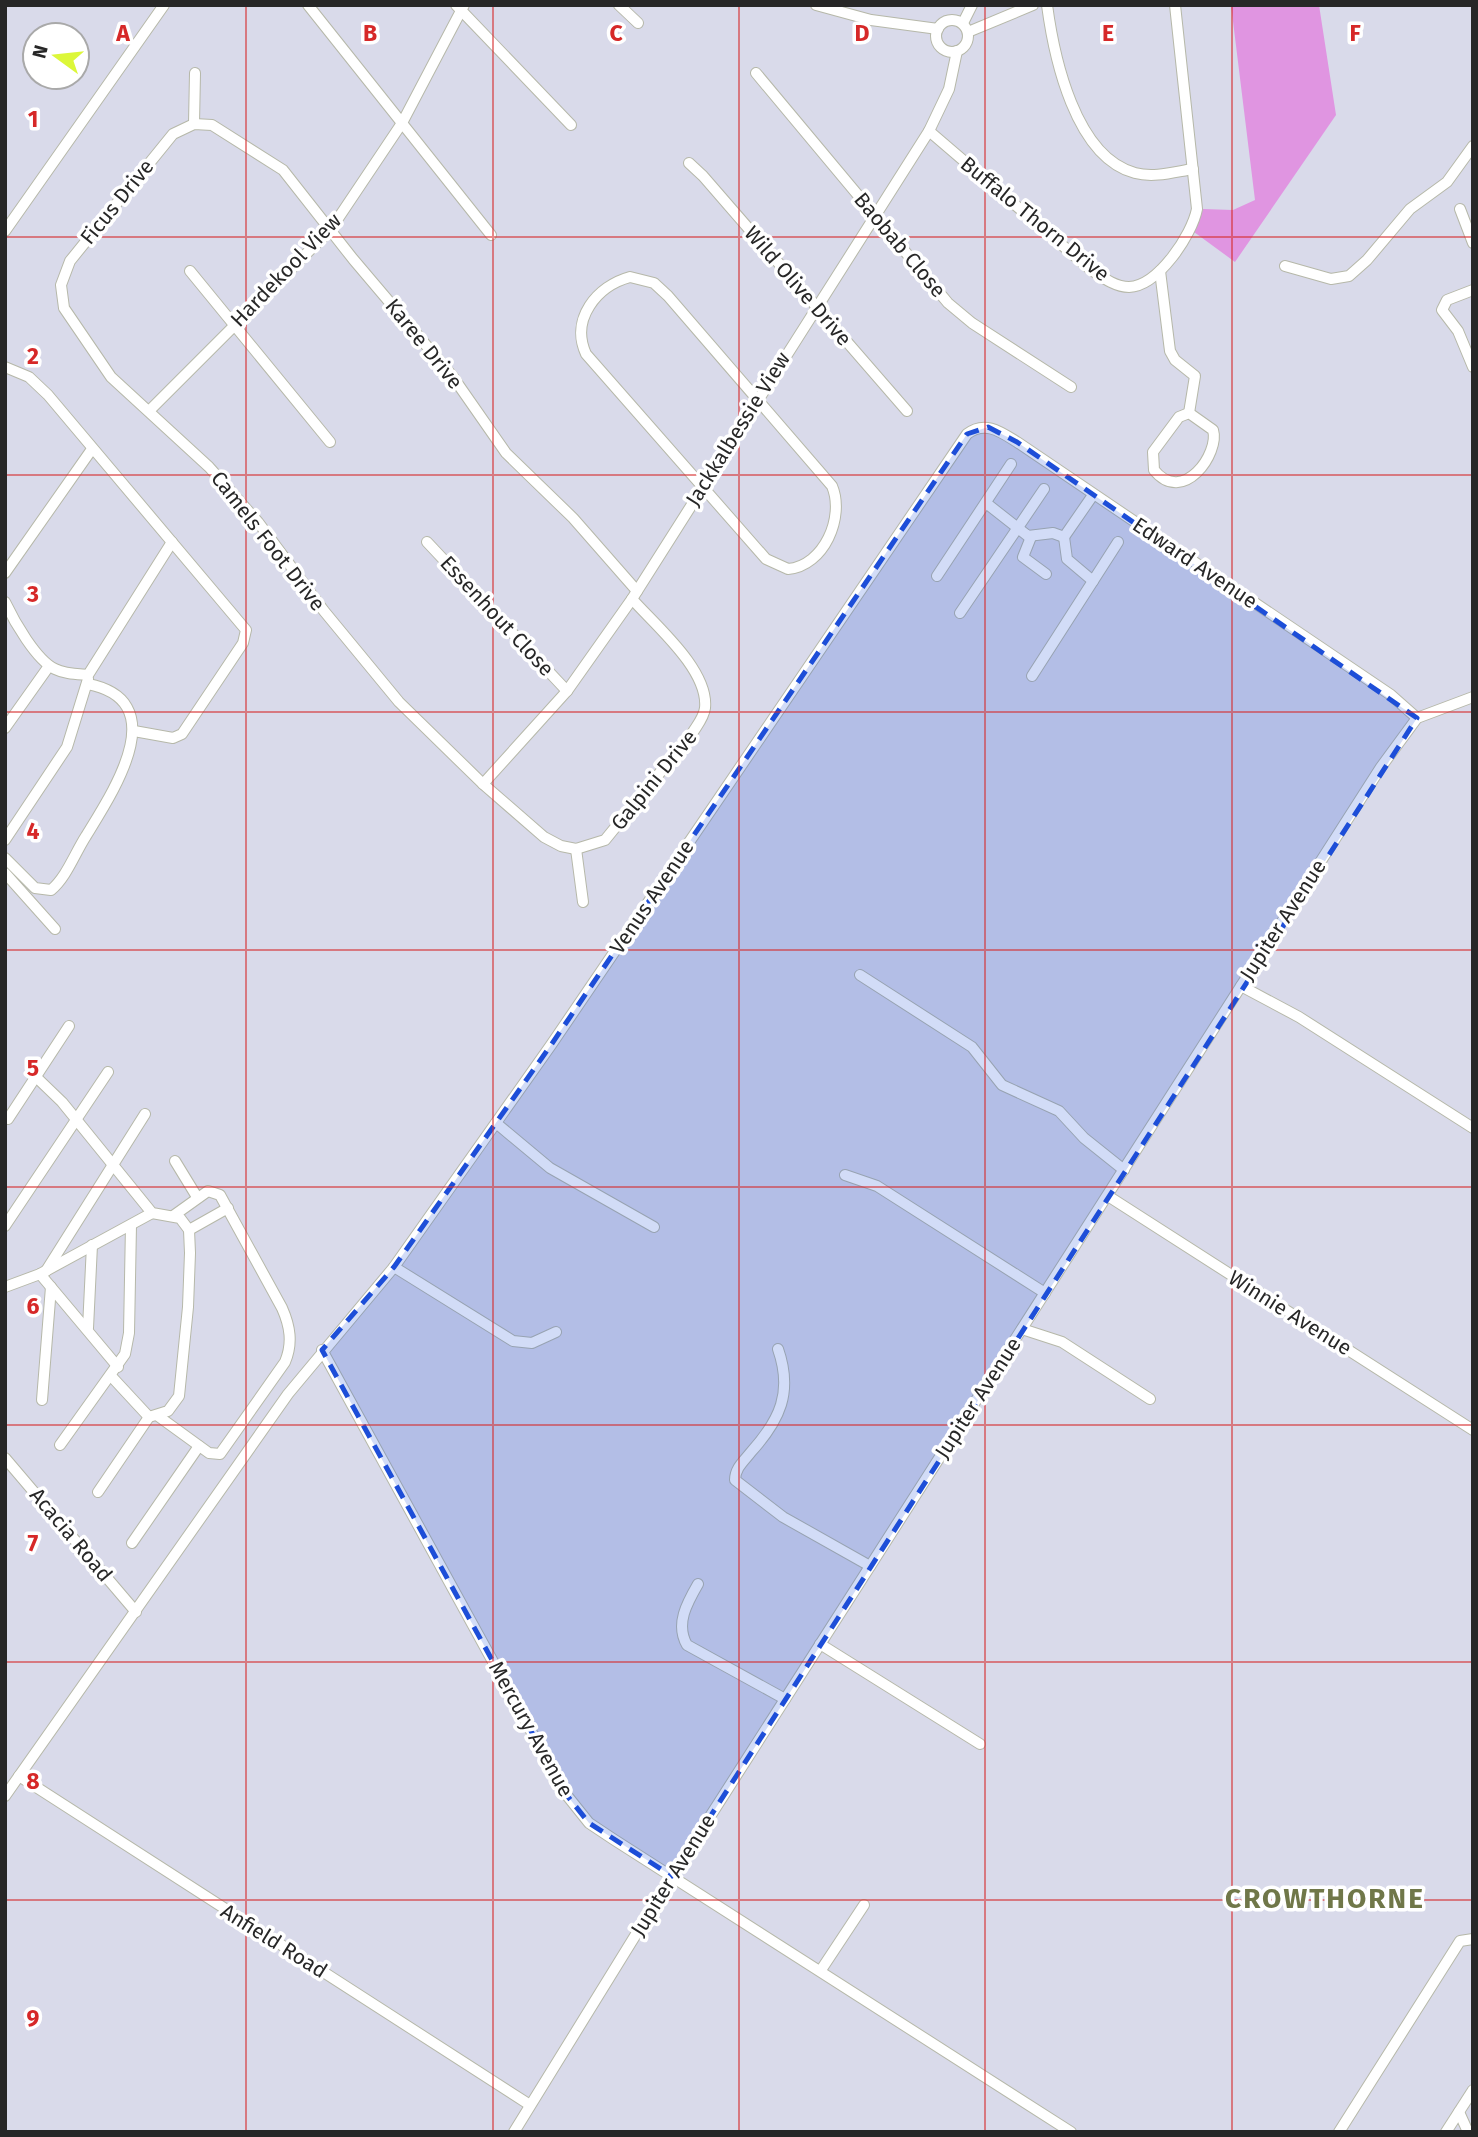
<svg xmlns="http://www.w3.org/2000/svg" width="1478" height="2137" viewBox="0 0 1478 2137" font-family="'Fira Sans',sans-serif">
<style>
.green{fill:#e095e1}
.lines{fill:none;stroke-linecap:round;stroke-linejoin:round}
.minor-casing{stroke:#b6b8a9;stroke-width:12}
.minor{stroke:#fff;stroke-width:10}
.marked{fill:#1d4ed8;fill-opacity:0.2;stroke:#1d4ed8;stroke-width:5;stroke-dasharray:14 9;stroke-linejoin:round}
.grid{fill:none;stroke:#d62828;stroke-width:2;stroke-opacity:0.55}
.labels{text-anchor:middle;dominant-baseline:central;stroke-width:7;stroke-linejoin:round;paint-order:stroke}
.street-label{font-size:21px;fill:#272727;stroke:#fff}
.district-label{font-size:28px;font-weight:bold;letter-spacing:2px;fill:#707749;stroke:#fff}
.grid-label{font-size:23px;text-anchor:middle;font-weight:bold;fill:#d62828;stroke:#fff;stroke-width:7;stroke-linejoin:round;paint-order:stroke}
</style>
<rect width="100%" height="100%" fill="#d9daea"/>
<polygon class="green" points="1231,5 1319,5 1336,115 1235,262 1194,232 1203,209 1233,210 1255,200"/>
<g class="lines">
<defs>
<g id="minor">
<polyline points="308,5 491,235"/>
<polyline points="456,5 571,125"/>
<polyline points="619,5 638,23"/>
<polyline points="816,5 871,20 938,29"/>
<path d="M1047,5C1054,57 1075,157 1135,173C1154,178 1174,172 1193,169"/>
<circle cx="952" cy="36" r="16"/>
<polyline points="963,23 972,5"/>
<polyline points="968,32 1033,5"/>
<polyline points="756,73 948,303 972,323 1071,387"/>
<polyline points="194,124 195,73"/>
<path d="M929,131L1090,269C1102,277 1115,287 1129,287C1158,286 1192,235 1197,209L1175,5"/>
<polyline points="689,163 703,176 907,411"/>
<polyline points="1460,209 1473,243"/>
<polyline points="5,231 164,5"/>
<polyline points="1285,266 1331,279 1349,276 1367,260 1410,209 1447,182 1473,146"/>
<polyline points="190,271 330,442"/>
<polyline points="1160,271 1170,351 1175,360 1195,376 1189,413"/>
<path d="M630,277L654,283L668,296L832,486C845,517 824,566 788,569L766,559L586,354C570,319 597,286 630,277Z"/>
<polyline points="1473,290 1447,300 1442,310 1458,331 1473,367"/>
<polyline points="5,367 29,377 48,395 246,630 243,643 182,734 173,738 134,731"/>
<polyline points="150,410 331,229 402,123 464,5"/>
<path d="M1189,413L1213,430C1220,453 1183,506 1154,470L1153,452L1179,417Z"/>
<polyline points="986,503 1028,536 1053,533 1064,537 1093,495"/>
<polyline points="1031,537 1023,557 1046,574"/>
<polyline points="1064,537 1067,559 1093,581 1118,542"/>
<polyline points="427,542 567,691"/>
<polyline points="5,573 92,449"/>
<polyline points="937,576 1011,464"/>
<path d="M632,599C655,625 709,670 705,708C704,717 698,724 693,732L605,840L576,849L561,846L544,837L483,784L399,702L324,611L258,522L209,467L111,377L64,308L61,285L70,261L173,134L194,124L212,125L283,170L353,259L453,377L506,453L573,518L637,591"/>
<path d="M5,602C14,621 36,660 55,669C65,674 76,674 88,675L172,542"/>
<polyline points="960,613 1044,489"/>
<polyline points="1032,676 1093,581"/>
<polyline points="5,728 49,666"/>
<polyline points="483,784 567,691 632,599 929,131 949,89 957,51"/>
<polyline points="5,840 67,747 88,679"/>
<polyline points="576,849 583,902"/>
<path d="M5,858L35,888L51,890C66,878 75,853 86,836C113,792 174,701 88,684"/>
<polyline points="5,873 55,929"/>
<polyline points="860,975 972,1047 1002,1085 1059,1111 1084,1138 1124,1170"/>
<polyline points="1241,986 1299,1017 1473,1128"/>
<polyline points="36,1077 62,1102 152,1213 180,1218 189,1230 190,1253 188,1307 179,1396 168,1411 149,1417 98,1492"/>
<polyline points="8,1119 69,1026"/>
<polyline points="496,1123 550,1168 654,1227"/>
<polyline points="175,1161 197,1197"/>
<polyline points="845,1175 877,1186 1045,1293"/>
<polyline points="1108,1196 1473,1430"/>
<polyline points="5,1226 108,1072"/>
<polyline points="189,1230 228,1208"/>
<polyline points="394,1267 513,1341 532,1343 556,1332"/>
<polyline points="46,1271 145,1114"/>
<polyline points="40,1274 118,1367"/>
<polyline points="5,1287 40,1274 152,1213"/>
<polyline points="88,1328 92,1245"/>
<polyline points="1022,1329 1062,1342 1150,1399"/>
<path d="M778,1349C793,1392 780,1420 751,1452C744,1461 735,1468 735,1480L783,1517L870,1566"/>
<polyline points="322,1350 565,1793 589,1823 613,1839 1071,2132"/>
<polyline points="111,1376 149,1417"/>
<polyline points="42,1400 51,1287"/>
<path d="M158,1416L209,1453L220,1454L285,1362C293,1343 290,1326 282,1308L220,1195L208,1191L173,1216"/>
<polyline points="60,1445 125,1354 129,1333 131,1225"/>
<polyline points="5,1458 136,1612"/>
<polyline points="132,1543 199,1446"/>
<path d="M698,1584C687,1603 675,1624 687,1645L785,1699"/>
<polyline points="820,1644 980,1744"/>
<polyline points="19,1776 530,2105"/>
<path d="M5,1796L288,1394L394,1267L551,1045L967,434C985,420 1001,432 1017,442L1391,695L1417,718"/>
<polyline points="821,1970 864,1905"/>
<polyline points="1459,2112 1468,2132"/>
<polyline points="514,2132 672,1876 1381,767 1417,718 1473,697"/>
<polyline points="1339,2132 1460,1941 1473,1939"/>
<polyline points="1446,2132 1473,2090"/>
</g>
</defs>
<use href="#minor" class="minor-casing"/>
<use href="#minor" class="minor"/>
</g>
<path class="marked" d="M988,427L1017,442L1417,718L672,1876L589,1823L565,1793L322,1350L394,1267L551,1045L967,434Z"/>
<path class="grid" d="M246,5V2132M493,5V2132M739,5V2132M985,5V2132M1232,5V2132M5,237H1473M5,475H1473M5,712H1473M5,950H1473M5,1187H1473M5,1425H1473M5,1662H1473M5,1900H1473"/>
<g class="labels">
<g class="street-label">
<text transform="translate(117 202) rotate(-51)">Ficus Drive</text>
<text transform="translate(1035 219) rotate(39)">Buffalo Thorn Drive</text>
<text transform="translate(900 245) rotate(50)">Baobab Close</text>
<text transform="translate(286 270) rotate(-46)">Hardekool View</text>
<text transform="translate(798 286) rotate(49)">Wild Olive Drive</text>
<text transform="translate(424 344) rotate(51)">Karee Drive</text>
<text transform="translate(738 429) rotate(-58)">Jackkalbessie View</text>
<text transform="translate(268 541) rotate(52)">Camels Foot Drive</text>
<text transform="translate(1195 563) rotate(34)">Edward Avenue</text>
<text transform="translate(497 616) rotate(47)">Essenhout Close</text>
<text transform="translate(654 780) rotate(-51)">Galpini Drive</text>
<text transform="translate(652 897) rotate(-56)">Venus Avenue</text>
<text transform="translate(1283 920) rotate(-57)">Jupiter Avenue</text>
<text transform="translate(1290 1313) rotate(32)">Winnie Avenue</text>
<text transform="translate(978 1398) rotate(-57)">Jupiter Avenue</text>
<text transform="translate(71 1535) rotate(50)">Acacia Road</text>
<text transform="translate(531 1729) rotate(61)">Mercury Avenue</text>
<text transform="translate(673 1875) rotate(-58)">Jupiter Avenue</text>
<text transform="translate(274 1941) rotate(32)">Anfield Road</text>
</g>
<g class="district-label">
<text x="1325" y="1898">CROWTHORNE</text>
</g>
</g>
<g class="grid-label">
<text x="123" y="41">A</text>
<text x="370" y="41">B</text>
<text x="616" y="41">C</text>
<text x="862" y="41">D</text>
<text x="1108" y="41">E</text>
<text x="1355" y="41">F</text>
<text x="33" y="127">1</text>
<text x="33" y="364">2</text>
<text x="33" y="602">3</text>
<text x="33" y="839">4</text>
<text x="33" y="1076">5</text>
<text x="33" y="1314">6</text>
<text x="33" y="1551">7</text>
<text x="33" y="1789">8</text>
<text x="33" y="2026">9</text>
</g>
<rect width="1478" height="2137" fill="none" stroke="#272727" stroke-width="14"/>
<g transform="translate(56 56) rotate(285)"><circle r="33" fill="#ffffff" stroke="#a9a9a9" stroke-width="2"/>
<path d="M0-5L12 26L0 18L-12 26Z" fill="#dcf739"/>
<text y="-10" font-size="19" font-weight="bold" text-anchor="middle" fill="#272727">N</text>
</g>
</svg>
